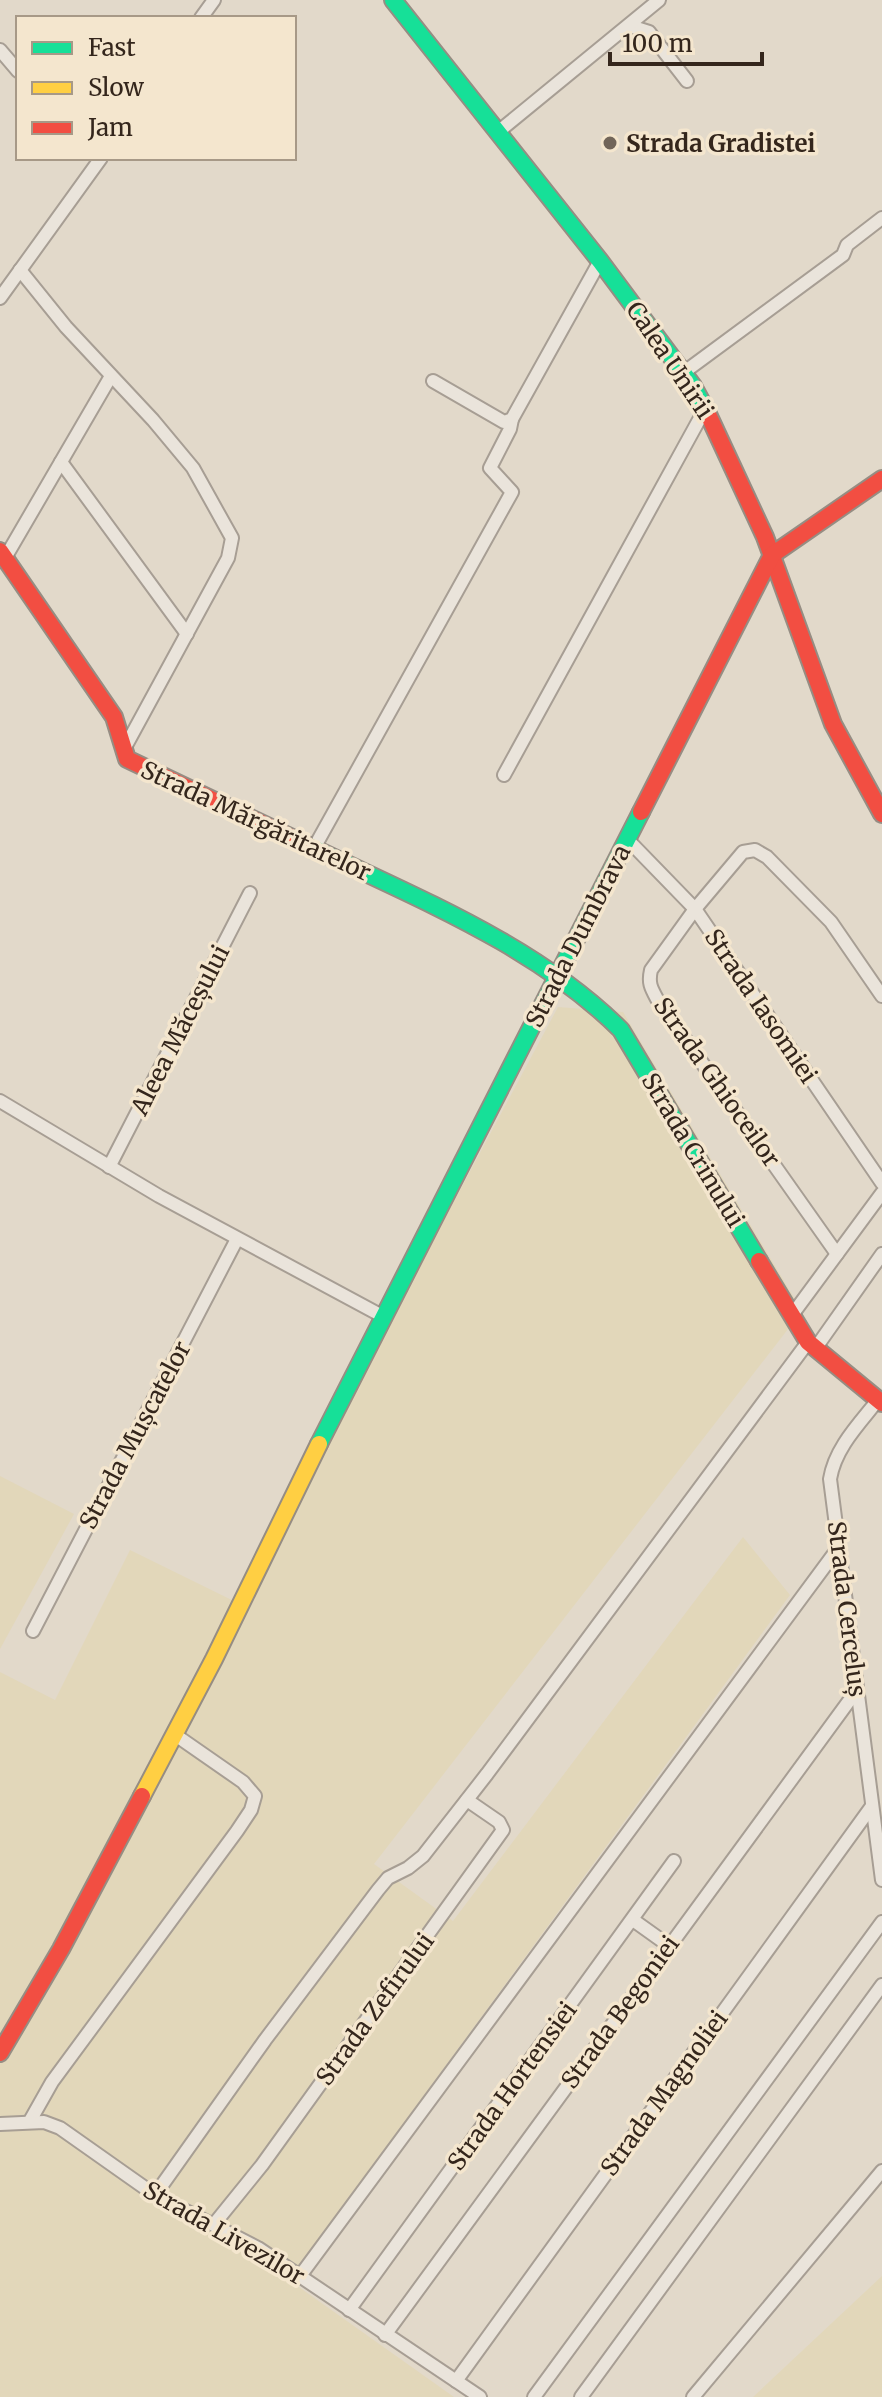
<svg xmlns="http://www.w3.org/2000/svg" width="882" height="2397" font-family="Merriweather,serif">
<rect width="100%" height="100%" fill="#e2d9ca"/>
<!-- farmland -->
<g fill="#e2d7ba">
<polygon points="558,1007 623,1012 802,1311 374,1864 453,1921 743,1537 790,1595 289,2280 454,2397 0,2397 0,1672 55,1700 130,1550 248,1608 356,1385"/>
<polygon points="0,1476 74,1514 0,1649"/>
<polygon points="882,2276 882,2397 753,2397"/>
</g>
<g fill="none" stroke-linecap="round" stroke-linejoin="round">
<!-- street casing -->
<g stroke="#a79e94" stroke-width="16">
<g id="street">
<polyline points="201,18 214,0"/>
<polyline points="630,26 649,32 687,81"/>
<polyline points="0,50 18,71"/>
<polyline points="498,132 659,0"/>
<polyline points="20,270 66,327 153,420 193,468 232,538 228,558 123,751"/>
<polyline points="0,298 101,158"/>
<polyline points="683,373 843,255 847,245 882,218"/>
<polyline points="433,381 504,422 512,419 600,261"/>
<polyline points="61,462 187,634"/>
<polyline points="5,558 111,376"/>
<polyline points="504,775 705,409"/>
<polyline points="628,840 695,909 882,1183"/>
<polyline points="314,848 512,492 490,468 510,429 512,419"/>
<polyline points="0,1101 159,1196 384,1317"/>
<polyline points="109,1167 250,893"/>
<path d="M837,1254l-180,-255c-6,-11 -9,-16 -6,-29l44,-61 48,-57 12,-2 12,7 64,65 51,74"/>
<polyline points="792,1315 882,1193"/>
<polyline points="815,1349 882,1254"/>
<path d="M878,1400c-19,24 -43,48 -48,79l52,401"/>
<polyline points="33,1631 237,1239"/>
<polyline points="633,1920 668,1945"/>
<polyline points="30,2121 52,2082 237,1831 251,1810 255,1796 243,1782 174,1734"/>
<polyline points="0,2124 44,2122 60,2128 155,2195 258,2248 480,2397"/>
<polyline points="155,2195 265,2040 378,1890 388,1878 408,1868 423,1856 487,1774 808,1342"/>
<polyline points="215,2223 262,2165 503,1830 499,1822 467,1800"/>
<polyline points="300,2276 839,1547"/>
<polyline points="349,2310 674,1861"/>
<polyline points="385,2335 857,1690"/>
<polyline points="456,2381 872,1806"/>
<polyline points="534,2397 882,1922"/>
<polyline points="581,2397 882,1985"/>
<polyline points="693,2397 882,2171"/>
</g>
</g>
<!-- fast casing -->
<g stroke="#968d83" stroke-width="20">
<g id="fast">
<polyline points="393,0 600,261 693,386 707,412"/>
<path d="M309,846c107,52 227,99 312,184l138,231"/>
<polyline points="319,1444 641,812"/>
</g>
</g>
<!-- slow casing -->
<g stroke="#968d83" stroke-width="20">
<polyline id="slow" points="142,1796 214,1659 319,1444"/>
</g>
<!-- jam casing -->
<g stroke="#968d83" stroke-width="20">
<g id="jam">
<polyline points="707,412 765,537 833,724 882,814"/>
<polyline points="0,551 114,717 127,759 309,846"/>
<polyline points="641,812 772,555 882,479"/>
<polyline points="759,1261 808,1342 882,1403"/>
<polyline points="0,2053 61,1949 142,1796"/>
</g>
</g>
<!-- street -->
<use href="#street" stroke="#eae4db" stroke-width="12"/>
<!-- fast -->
<use href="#fast" stroke="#16e098" stroke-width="16"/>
<!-- slow -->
<use href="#slow" stroke="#ffcf43" stroke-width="16"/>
<!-- jam -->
<use href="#jam" stroke="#f24e42" stroke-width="16"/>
</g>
<!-- markers -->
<circle fill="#716559" stroke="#f4e6ce" stroke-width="3" cx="610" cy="143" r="8"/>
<g text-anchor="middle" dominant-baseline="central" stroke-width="7" stroke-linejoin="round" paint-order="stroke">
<!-- poi labels -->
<g font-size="24" font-weight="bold" fill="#34261c" stroke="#f4e6ce" text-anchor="start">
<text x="626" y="143">Strada Gradistei</text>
</g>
<!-- street labels -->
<g font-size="24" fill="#34261c" stroke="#f4e6ce">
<text transform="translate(670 360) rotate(56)">Calea Unirii</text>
<text transform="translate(256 821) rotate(25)">Strada Mărgăritarelor</text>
<text transform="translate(578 936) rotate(-63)">Strada Dumbrava</text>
<text transform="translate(761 1006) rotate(56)">Strada Iasomiei</text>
<text transform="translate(180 1030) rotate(-63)">Aleea Măceșului</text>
<text transform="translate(717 1082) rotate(55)">Strada Ghioceilor</text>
<text transform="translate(693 1150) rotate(59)">Strada Crinului</text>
<text transform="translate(135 1435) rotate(-62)">Strada Mușcatelor</text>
<text transform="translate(847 1609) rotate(83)">Strada Cerceluș</text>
<text transform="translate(375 2009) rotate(-54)">Strada Zefirului</text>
<text transform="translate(620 2012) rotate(-54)">Strada Begoniei</text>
<text transform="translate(512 2086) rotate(-54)">Strada Hortensiei</text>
<text transform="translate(664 2093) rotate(-54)">Strada Magnoliei</text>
<text transform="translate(224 2233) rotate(30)">Strada Livezilor</text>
</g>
</g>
<!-- legend -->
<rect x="16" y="16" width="280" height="144" fill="#f4e6ce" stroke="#a79987" stroke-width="2"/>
<rect x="32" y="42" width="40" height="12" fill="#16e098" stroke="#a79987" stroke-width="2"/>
<text x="88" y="56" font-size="24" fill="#34261c">Fast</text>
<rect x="32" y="82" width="40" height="12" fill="#ffcf43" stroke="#a79987" stroke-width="2"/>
<text x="88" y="96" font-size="24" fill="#34261c">Slow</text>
<rect x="32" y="122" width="40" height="12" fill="#f24e42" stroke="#a79987" stroke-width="2"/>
<text x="88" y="136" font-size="24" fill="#34261c">Jam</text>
<!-- scale -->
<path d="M610 52v12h152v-12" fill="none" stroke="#34261c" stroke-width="4"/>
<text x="622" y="52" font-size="24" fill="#34261c" stroke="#f4e6ce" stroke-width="6" paint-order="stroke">100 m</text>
</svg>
